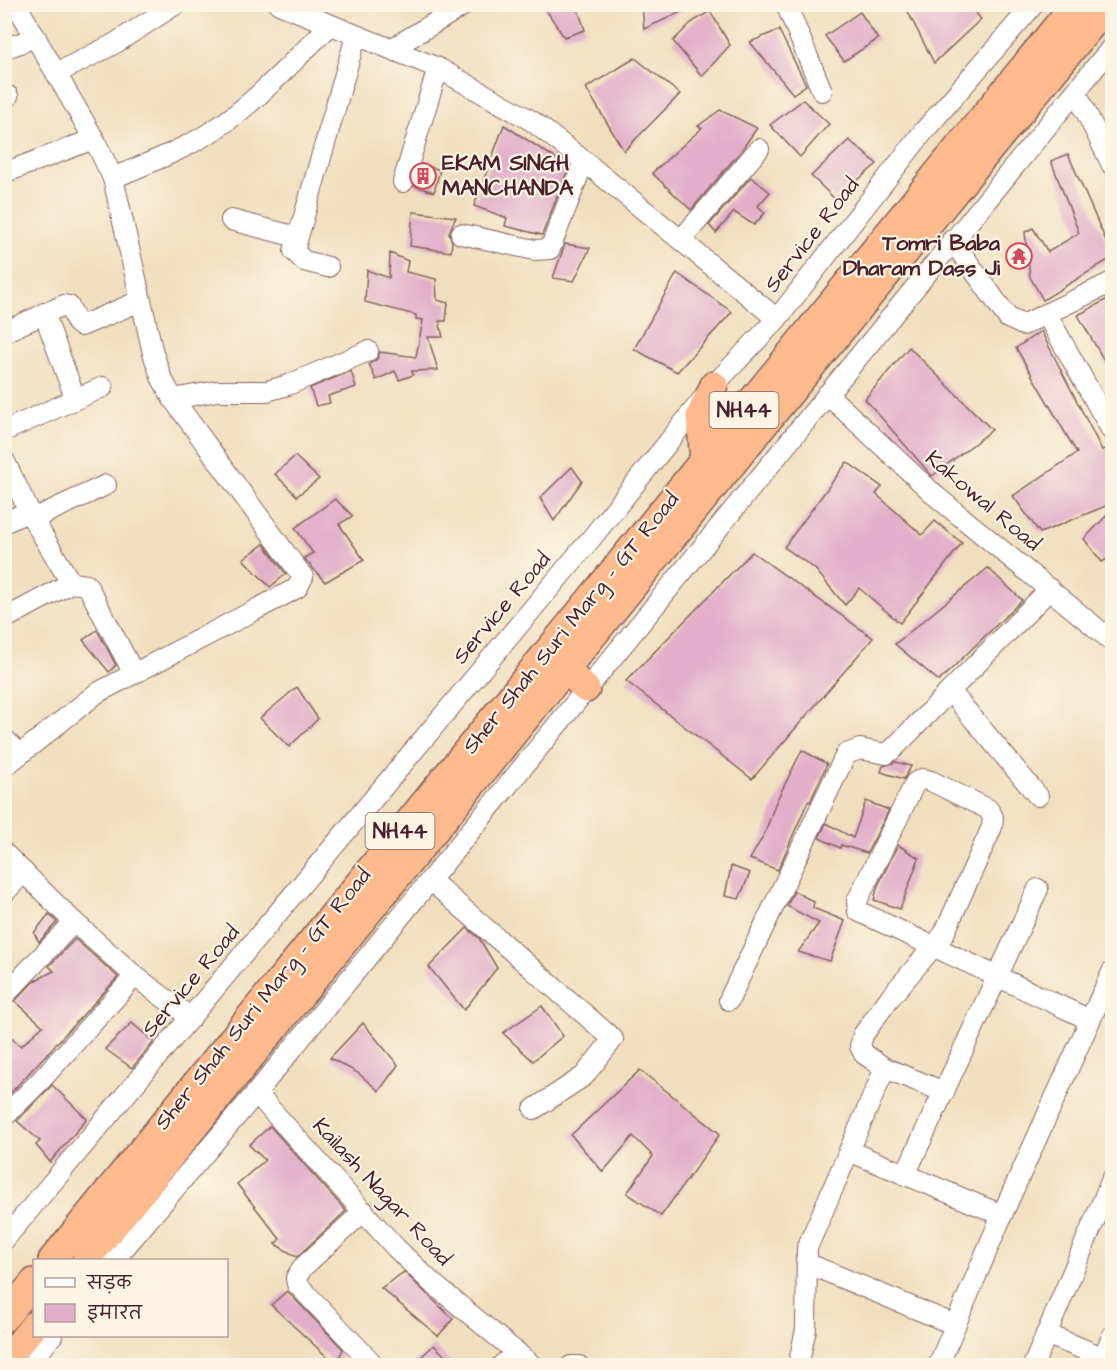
<svg xmlns="http://www.w3.org/2000/svg" width="1117" height="1370" font-family="'Architects Daughter','Playpen Sans Deva',sans-serif">
<rect width="100%" height="100%" fill="#fcf5e5"/>
<filter id="ink" filterUnits="userSpaceOnUse"><feTurbulence type="fractalNoise" baseFrequency=".0167" numOctaves="2"/><feDisplacementMap in="SourceGraphic" scale="12" xChannelSelector="R" yChannelSelector="G"/><feConvolveMatrix kernelMatrix="1 2 1 2 8 2 1 2 1" color-interpolation-filters="sRGB"/></filter>
<filter id="wash" filterUnits="userSpaceOnUse"><feTurbulence type="fractalNoise" baseFrequency=".008" numOctaves="4" result="noise"/><feDisplacementMap in="SourceGraphic" scale="24" xChannelSelector="R" yChannelSelector="G"/><feGaussianBlur stdDeviation="1.35" result="paint"/><feColorMatrix in="noise" values="0 0 0 0 0 0 0 0 0 0 0 0 0 0 0 0 0 1.4 0 .05"/><feComposite in="paint" operator="in"/></filter>
<g filter="url(#wash)">
<rect width="100%" height="100%" fill="#f0dfbe"/>
<g id="blocks">
<!-- building -->
<g fill="#e1afc9">
<polygon points="542,4 576,4 585,30 564,37"/>
<polygon points="642,4 698,4 644,29"/>
<polygon points="904,4 967,4 981,19 934,63"/>
<polygon points="710,11 730,45 702,76 673,41 691,23"/>
<polygon points="860,12 878,39 844,61 825,36"/>
<polygon points="779,30 806,85 793,94 750,42"/>
<polygon points="635,58 680,94 624,151 586,88"/>
<polygon points="803,100 829,124 800,157 770,125"/>
<polygon points="720,110 757,128 740,152 691,210 652,173 702,128 698,126"/>
<polygon points="504,125 569,167 542,235 505,226 507,218 474,206"/>
<polygon points="849,140 877,164 835,199 811,176"/>
<polygon points="1068,154 1113,257 1043,300 1030,277 1025,232 1033,228 1048,252 1079,233 1051,161"/>
<polygon points="421,164 440,170 434,192 414,186"/>
<polygon points="751,177 770,192 758,206 765,213 754,225 734,212 716,233 709,225"/>
<polygon points="413,212 456,217 449,232 452,242 451,252 410,246"/>
<polygon points="565,244 590,248 574,281 553,278"/>
<polygon points="390,253 408,261 406,272 436,279 437,300 448,303 446,321 439,321 443,337 428,337 438,370 412,371 413,375 399,380 395,371 376,380 369,364 377,359 380,352 416,357 423,320 416,319 416,315 365,302 367,270 389,278"/>
<polygon points="677,273 732,312 677,372 634,349"/>
<polygon points="1113,296 1113,376 1078,315"/>
<polygon points="1041,331 1102,450 1113,446 1113,503 1040,533 1013,496 1077,453 1016,348"/>
<polygon points="909,347 992,430 932,476 865,399"/>
<polygon points="351,371 356,387 328,396 330,403 316,406 310,388"/>
<polygon points="295,456 319,479 297,496 275,474"/>
<polygon points="847,462 882,487 876,494 922,535 935,521 962,543 900,623 859,588 845,605 815,569 784,547"/>
<polygon points="572,467 582,481 554,521 540,498"/>
<polygon points="335,499 353,516 339,524 364,560 325,582 304,558 313,553 295,528"/>
<polygon points="1113,509 1113,556 1102,562 1084,539"/>
<polygon points="264,544 286,574 270,587 243,559"/>
<polygon points="752,552 873,638 752,779 626,681"/>
<polygon points="988,568 1022,600 939,681 895,644"/>
<polygon points="97,630 116,665 109,672 83,640"/>
<polygon points="297,687 318,719 289,747 260,718"/>
<polygon points="802,750 827,764 810,802 808,801 778,870 750,859 765,833 775,804"/>
<polygon points="896,762 911,766 904,779 881,772 883,766"/>
<polygon points="866,801 889,810 867,853 841,845 840,848 819,838 826,823 853,838"/>
<polygon points="898,845 919,858 900,909 874,900 878,885"/>
<polygon points="731,866 750,873 739,899 725,896"/>
<polygon points="794,891 814,902 813,908 845,921 830,961 798,952 819,923 787,906"/>
<polygon points="49,914 57,922 39,942 34,933"/>
<polygon points="467,928 479,938 497,968 464,1010 429,967"/>
<polygon points="75,939 118,977 4,1100 4,1032 21,1046 43,1026 15,1001 34,981 54,971 49,966"/>
<polygon points="542,1006 563,1036 533,1061 503,1033"/>
<polygon points="132,1023 154,1042 132,1068 105,1049"/>
<polygon points="363,1023 398,1065 379,1091 358,1073 330,1058"/>
<polygon points="640,1070 720,1134 661,1216 627,1193 653,1156 633,1136 603,1172 571,1135"/>
<polygon points="52,1085 87,1119 50,1162 36,1145 40,1141 17,1121"/>
<polygon points="270,1126 346,1211 297,1257 275,1244 280,1239 237,1184 265,1160 249,1145"/>
<polygon points="404,1272 453,1319 438,1336 381,1288"/>
<polygon points="287,1291 343,1349 336,1365 271,1305"/>
<polygon points="434,1345 454,1365 412,1365"/>
</g>
</g>
</g>
<g filter="url(#ink)">
<use href="#blocks" fill-opacity="0" stroke="#84625e" stroke-width="1.5"/>
<g fill="none" stroke-linecap="round" stroke-linejoin="round">
<!-- minor casing -->
<g stroke="#84625e" stroke-width="22">
<g id="minor">
<polyline points="279,4 438,68 532,121 584,161 777,319"/>
<polyline points="786,4 822,91"/>
<polyline points="4,49 36,37"/>
<polyline points="391,49 466,4"/>
<polyline points="57,73 114,44 176,4"/>
<polyline points="1076,92 1112,165"/>
<polyline points="4,97 8,96"/>
<polyline points="4,173 94,139"/>
<path d="M113,178c35,-15 73,-29 104,-50 42,-28 77,-69 114,-103"/>
<polyline points="403,182 438,68"/>
<polyline points="231,220 297,237"/>
<polyline points="461,234 535,250 550,249 584,161"/>
<polyline points="681,240 759,149"/>
<polyline points="952,240 1008,318 1023,325 1112,282"/>
<polyline points="328,267 304,261 294,251 356,36"/>
<polyline points="44,313 75,398"/>
<polyline points="1047,315 1112,431"/>
<polyline points="4,332 64,305 69,306 77,323 81,326 140,301"/>
<polyline points="827,394 937,497 1112,641"/>
<polyline points="173,399 217,391 267,391 288,385 368,351"/>
<polyline points="4,431 103,387"/>
<polyline points="4,460 33,519 71,583"/>
<polyline points="33,519 106,485"/>
<polyline points="4,523 29,511"/>
<polyline points="4,619 71,583 87,585 133,672"/>
<polyline points="950,691 1038,796"/>
<polyline points="4,738 19,755"/>
<polyline points="4,767 97,693 297,588 303,577 173,399 161,377 153,353 113,178 94,139 16,4"/>
<polyline points="4,853 74,922 135,976 191,1018"/>
<polyline points="430,880 613,1039 584,1076 534,1109"/>
<polyline points="4,893 24,872"/>
<polyline points="4,996 74,922"/>
<polyline points="729,1000 846,754 860,749 886,754 893,749 1050,589"/>
<polyline points="944,1092 885,1068 864,1054 860,1046 863,1035 888,1000 944,934 992,827 993,817 988,809 931,781 922,779 915,783 857,901 858,911 1090,1020"/>
<polyline points="256,1093 396,1248 431,1282 533,1366"/>
<polyline points="4,1117 41,1080 135,976"/>
<polyline points="849,1151 1002,1215"/>
<polyline points="905,1175 1038,889"/>
<polyline points="364,1211 302,1268 296,1278 297,1284 375,1366"/>
<polyline points="4,1240 590,540 714,385 777,319 924,131 1034,4"/>
<polyline points="806,1259 811,1265 955,1325"/>
<polyline points="114,1260 256,1093 1112,47"/>
<polyline points="1046,1334 1112,1361"/>
<polyline points="28,1366 52,1336"/>
<polyline points="501,1366 517,1352"/>
<polyline points="571,1366 579,1366"/>
<polyline points="798,1366 806,1329 807,1248 885,1068"/>
<polyline points="938,1366 1002,1215 1112,972"/>
<polyline points="1033,1366 1112,1179"/>
<polyline points="1100,1366 1112,1336"/>
</g>
</g>
<!-- highway casing -->
<g stroke="#84625e" stroke-width="30">
<g id="highway">
<polyline points="704,460 700,416 714,385"/>
<polyline points="565,669 586,689"/>
<polyline points="52,1260 1075,4"/>
<polyline points="86,1260 802,378 1109,4"/>
<polyline points="4,1318 34,1282"/>
<polyline points="4,1363 34,1325"/>
</g>
</g>
<!-- minor -->
<use href="#minor" stroke="#fff" stroke-width="20"/>
<!-- highway -->
<use href="#highway" stroke="#fcba8d" stroke-width="27"/>
</g>
</g>
<!-- icons -->
<defs>
<g id="building-ring" transform="scale(1.35)"><circle r="9.5" fill="#fcf5e5" stroke="#d1495b" stroke-width="1.5"/><path d="M-4-6H4V6H1V3H-1V6H-4ZM-2.5-4.3h1.7v1.8h-1.7ZM.8-4.3h1.7v1.8H.8ZM-2.5-1h1.7V.8h-1.7ZM.8-1h1.7V.8H.8Z" fill="#d1495b"/></g>
<g id="temple-ring" transform="scale(1.35)"><circle r="9.5" fill="#fcf5e5" stroke="#d1495b" stroke-width="1.5"/><path d="M0-6L5-2H3V0L6.5 2.5H4V6H1.5V3h-3V6H-4V2.5H-6.5L-3 0V-2H-5Z" fill="#d1495b"/></g>
</defs>
<g fill-rule="evenodd">
<use href="#building-ring" x="423" y="176"/>
<use href="#temple-ring" x="1019" y="256"/>
</g>
<g text-anchor="middle" dominant-baseline="central" stroke-width="4.5" stroke-linejoin="round" paint-order="stroke">
<!-- shield labels -->
<g fill="#fcf5e5" stroke="#7f5f63" stroke-width="1.5">
<rect x="709.5" y="392" width="69" height="36" rx="4.5"/>
<rect x="365.5" y="813" width="69" height="36" rx="4.5"/>
</g>
<g font-size="21" font-weight="bold" fill="#4a1f2b">
<text x="744" y="410">NH44</text>
<text x="400" y="831">NH44</text>
</g>
<!-- poi labels -->
<g font-size="22" font-weight="bold" fill="#4a1f2b" stroke="#fcf5e5" text-anchor="start">
<text x="442" y="163">EKAM SINGH<tspan x="442" dy="25">MANCHANDA</tspan></text>
<text x="1000" y="243" text-anchor="end">Tomri Baba<tspan x="1000" dy="25">Dharam Dass Ji</tspan></text>
</g>
<!-- street labels -->
<g font-size="22" fill="#4a1f2b" stroke="#fcf5e5">
<text transform="translate(812 235) rotate(-52)">Service Road</text>
<text transform="translate(983 501) rotate(40)">Kakowal Road</text>
<text transform="translate(502 608) rotate(-50)">Service Road</text>
<text transform="translate(571 623) rotate(-51)">Sher Shah Suri Marg - GT Road</text>
<text transform="translate(191 981) rotate(-50)">Service Road</text>
<text transform="translate(263 999) rotate(-51)">Sher Shah Suri Marg - GT Road</text>
<text transform="translate(382 1192) rotate(47)">Kailash Nagar Road</text>
</g>
</g>
<!-- margin -->
<rect width="1117" height="1370" fill="none" stroke="#fcf5e5" stroke-width="24"/>
<!-- legend -->
<rect x="33" y="1259" width="195" height="78" fill="#fcf5e5" stroke="#b59f9b" stroke-width="1.5"/>
<rect x="45" y="1278" width="30" height="9" fill="#ffffff" stroke="#b59f9b" stroke-width="1.5"/>
<text x="87" y="1289" font-size="18" fill="#4a1f2b">सड़क</text>
<rect x="45" y="1304" width="30" height="18" fill="#e1afc9" stroke="#b59f9b" stroke-width="1.5"/>
<text x="87" y="1319" font-size="18" fill="#4a1f2b">इमारत</text>
</svg>
